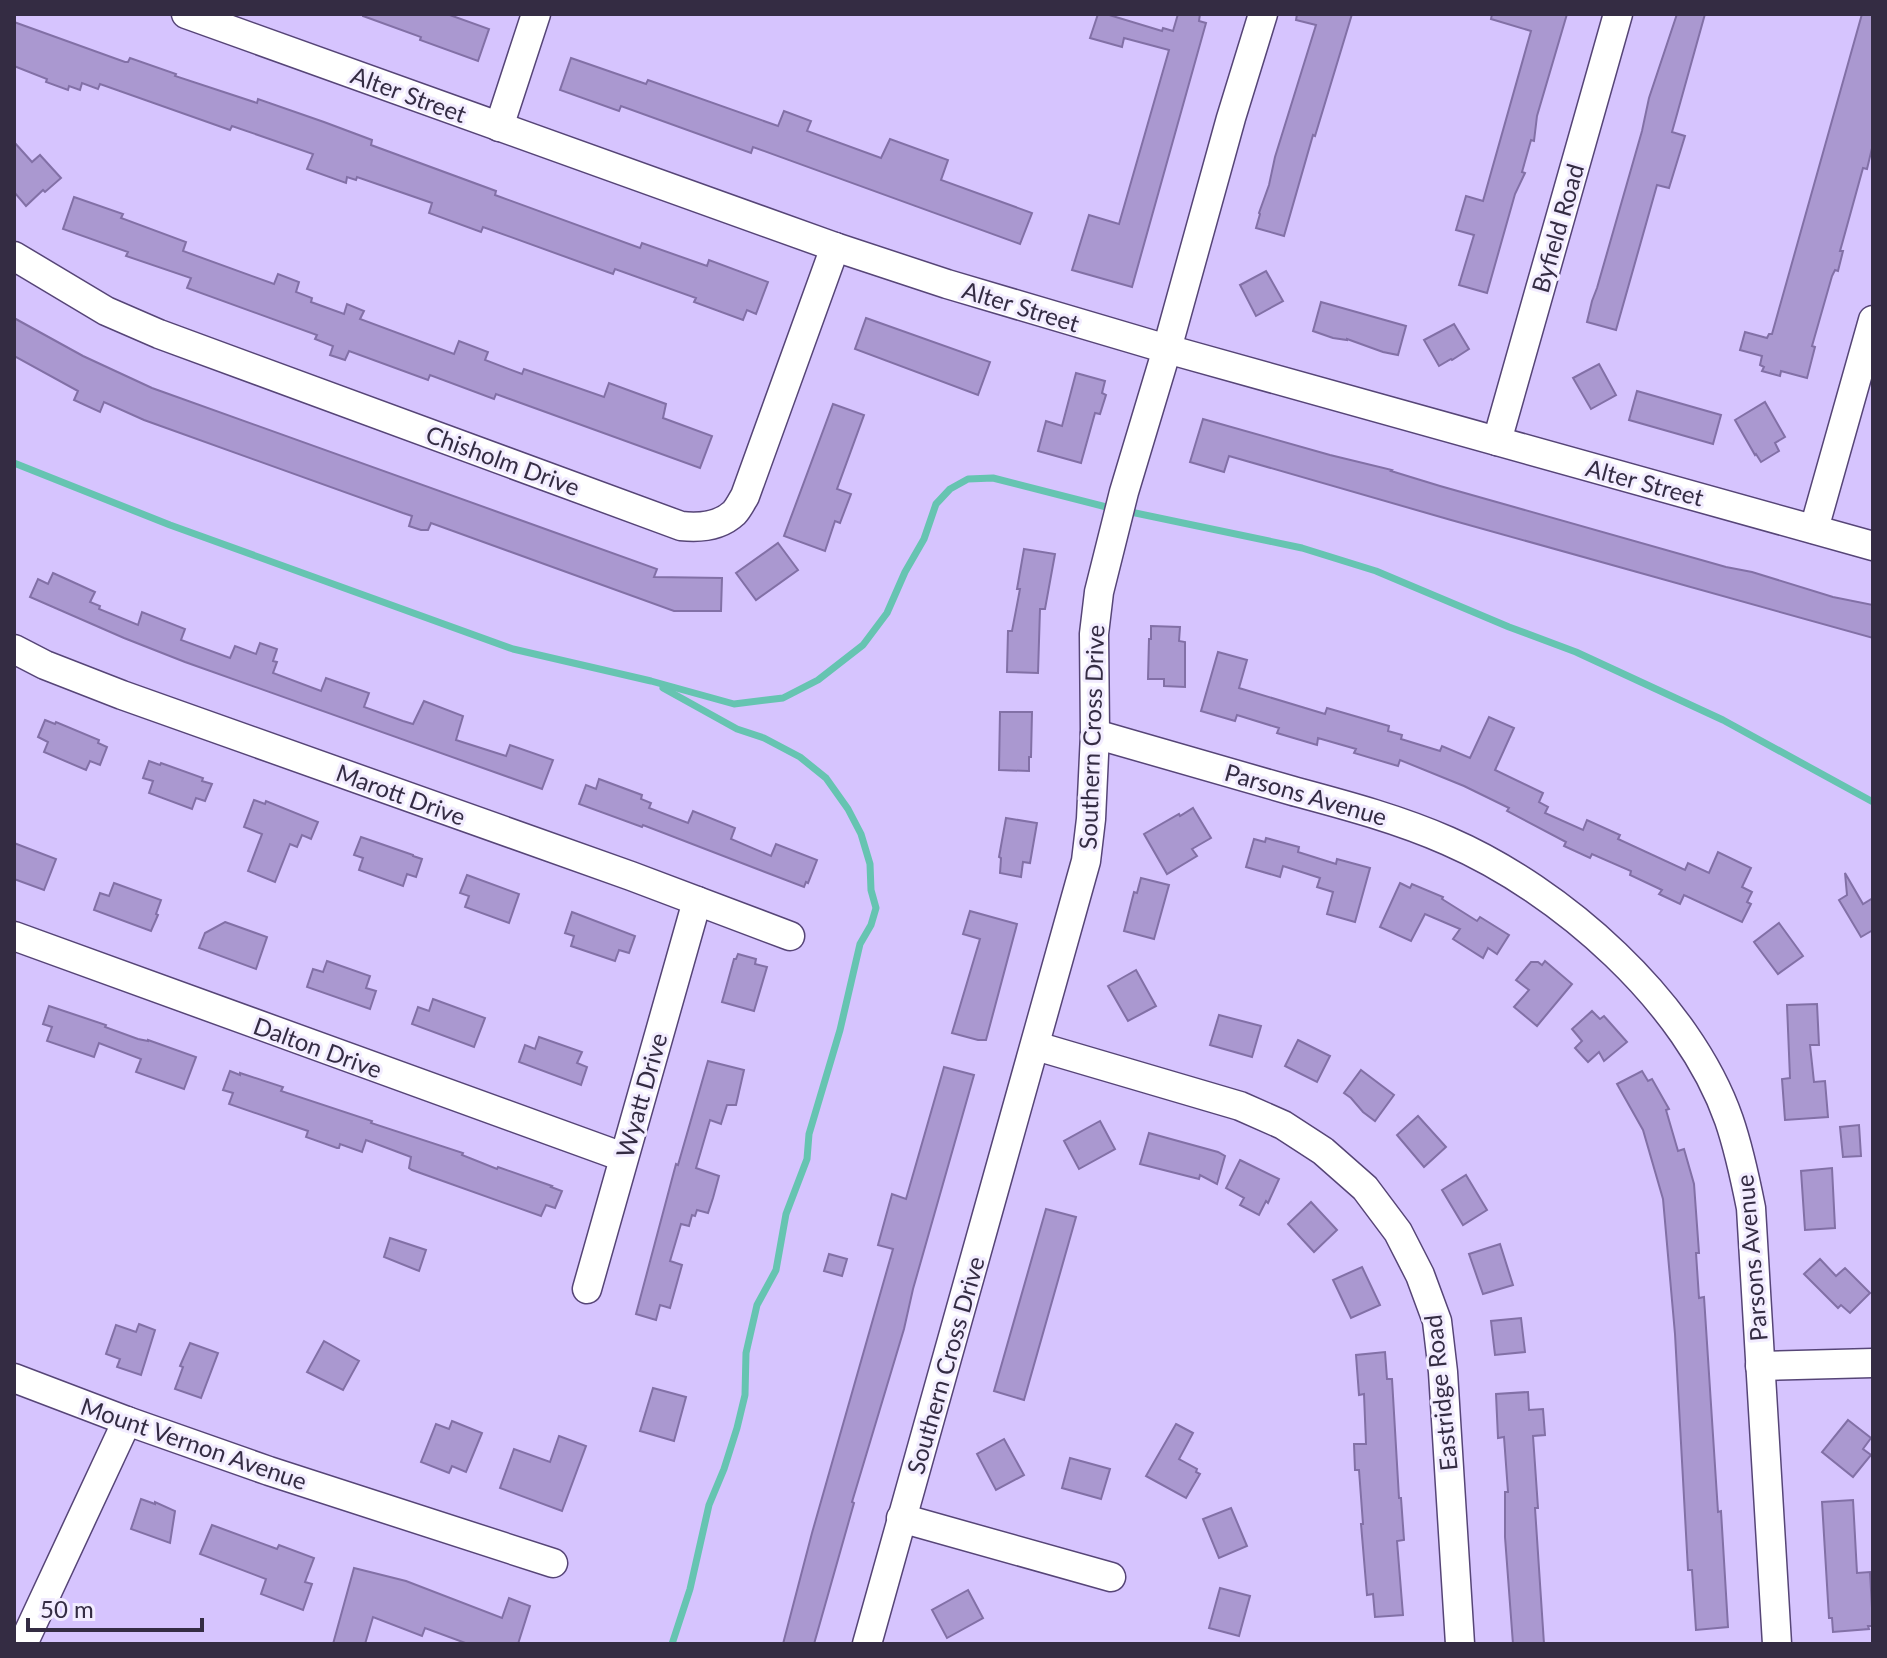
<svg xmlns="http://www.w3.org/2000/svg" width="1887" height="1658" font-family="Lato,sans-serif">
<rect width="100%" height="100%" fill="#d6c4fe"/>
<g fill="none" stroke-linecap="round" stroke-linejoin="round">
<!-- stream -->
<g stroke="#66c4b1" stroke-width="7">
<polyline points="14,463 170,525 513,649 651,681 734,704 783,698 818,680 863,645 887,613 905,572 924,539 936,504 950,489 968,479 993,478 1114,509"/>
<polyline points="1126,511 1302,548 1376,571 1509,627 1576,652 1723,720 1873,802"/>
<polyline points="663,688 737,729 764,738 800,757 826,778 848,809 861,834 870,864 871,890 876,908 871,925 860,944 840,1030 809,1134 807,1159 786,1214 776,1270 757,1305 746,1353 745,1395 737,1428 724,1469 709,1505 690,1589 672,1644"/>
</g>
</g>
<!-- building -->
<g fill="#aa98d0" stroke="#8270a6" stroke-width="2">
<polygon points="363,14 447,14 489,29 478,61 420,40 421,37 363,16"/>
<polygon points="1098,14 1106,14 1162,31 1163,28 1173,31 1178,14 1200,14 1199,21 1206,23 1132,287 1072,270 1089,215 1119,224 1169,50 1124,38 1122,47 1090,38"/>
<polygon points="1297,14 1352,14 1315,136 1313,135 1284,236 1256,228 1260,214 1259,213 1269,185 1275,157 1316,25 1296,20"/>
<polygon points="1492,14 1567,14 1537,116 1534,141 1531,140 1522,172 1525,173 1515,194 1487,293 1459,285 1474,235 1456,230 1466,196 1483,201 1531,31 1491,19"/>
<polygon points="1677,14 1705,14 1672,132 1685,136 1669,188 1657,185 1616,330 1587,322 1592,301 1597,288 1642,131 1649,98"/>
<polygon points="1862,14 1873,14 1873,144 1867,169 1863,168 1842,244 1840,251 1843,251 1838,271 1835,270 1832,276 1812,346 1815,347 1807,378 1781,371 1780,376 1762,371 1764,367 1760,365 1762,356 1740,350 1745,332 1767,338 1769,334 1772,334"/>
<polygon points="14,22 125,62 128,62 130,58 176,74 175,76 257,103 258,99 324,122 372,140 371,145 496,191 495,195 640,248 642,243 707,266 709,260 768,282 756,314 747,310 743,320 694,302 696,298 615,269 613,274 483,227 481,232 429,213 432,203 357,177 356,180 347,177 346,183 307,169 313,154 232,126 230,130 100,84 98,89 82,83 80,90 69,86 68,90 46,82 47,79 14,66"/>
<polygon points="571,58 646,84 648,80 778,126 784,111 811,121 807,131 881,158 890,139 948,160 941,180 1032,213 1020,244 753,147 751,153 621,106 619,111 560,90"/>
<polygon points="14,142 32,162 40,155 61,178 45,192 43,190 26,206 14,192"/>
<polygon points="74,197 123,214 121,218 186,242 183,251 274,284 278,274 299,282 296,292 312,298 311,302 344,314 347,304 364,311 360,319 454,354 459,341 488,352 485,360 522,374 524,369 604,397 609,383 666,404 663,418 712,436 700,468 496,394 494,399 430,375 428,380 349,351 345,360 330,355 333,346 315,339 317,335 187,288 191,278 126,256 128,252 63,229"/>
<polygon points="1266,271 1283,301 1256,316 1240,285"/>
<polygon points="1321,302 1406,326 1398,355 1383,352 1347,339 1347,340 1333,338 1313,331"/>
<polygon points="14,318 83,356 152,388 657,569 654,577 722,578 721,611 674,611 431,523 428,530 421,530 409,526 412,516 403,513 144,420 104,402 100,412 74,400 78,391 14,356"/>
<polygon points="866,318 990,362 978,395 855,349"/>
<polygon points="1454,324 1469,349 1452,360 1451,359 1439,366 1424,340"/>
<polygon points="1599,364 1616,395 1591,409 1573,378"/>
<polygon points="1076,373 1105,381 1102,393 1106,395 1100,414 1095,413 1081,463 1038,451 1046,421 1062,426"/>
<polygon points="1637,391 1721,415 1713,444 1629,420"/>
<polygon points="1765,402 1785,437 1775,443 1779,451 1761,462 1756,454 1755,455 1735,420"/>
<polygon points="833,404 864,415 837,489 851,494 840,523 835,521 825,551 784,536"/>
<polygon points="1203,419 1330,455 1392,470 1391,471 1440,486 1726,567 1752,572 1833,597 1873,605 1873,638 1451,520 1229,456 1224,472 1190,462"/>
<polygon points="778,543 798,570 756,600 736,573"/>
<polygon points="1024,549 1055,554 1045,609 1040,609 1038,673 1007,672 1008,631 1012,631 1020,589 1017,589"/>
<polygon points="53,573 95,592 90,602 100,606 99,609 138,625 142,612 185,629 181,640 230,658 235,646 256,654 260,643 277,649 273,661 277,662 273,673 321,691 326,678 369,693 364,707 403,721 413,724 424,701 463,716 456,740 506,756 510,745 553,760 542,789 185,662 124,638 30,597 38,579 48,584"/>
<polygon points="1151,626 1180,627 1179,641 1185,642 1185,687 1164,686 1164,679 1148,679 1149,639 1151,639"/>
<polygon points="1218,652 1247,660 1239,688 1325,714 1327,708 1389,726 1388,731 1402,735 1401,739 1440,751 1442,746 1470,758 1489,717 1514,728 1495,770 1543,793 1539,802 1548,807 1545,813 1583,830 1587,820 1620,835 1618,839 1685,870 1688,863 1709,873 1718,852 1751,868 1742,887 1752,892 1747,902 1751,904 1742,922 1684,895 1680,904 1659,894 1662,890 1630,875 1631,871 1592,854 1590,858 1564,846 1566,842 1507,811 1509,808 1464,786 1400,760 1398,766 1354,753 1356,749 1318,738 1317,745 1277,733 1279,728 1237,715 1235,721 1201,711"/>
<polygon points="1000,712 1032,712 1031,757 1029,757 1029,771 999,770"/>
<polygon points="45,720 55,724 56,722 99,740 98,743 107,747 100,765 90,761 86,770 44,752 48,742 38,737"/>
<polygon points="149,761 160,765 161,763 203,778 202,781 212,784 205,801 196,798 192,809 149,793 153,781 143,778"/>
<polygon points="599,779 642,795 641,799 651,803 649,808 688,823 693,811 735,828 731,839 771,856 776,844 817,860 808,883 806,882 804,887 643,825 642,827 579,804 586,785 596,789"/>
<polygon points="254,800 265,804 266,801 318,822 311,839 302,835 297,847 290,844 275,882 248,871 262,834 244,827"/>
<polygon points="1193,808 1211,838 1192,849 1197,856 1167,874 1144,834 1179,814 1180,816"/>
<polygon points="1006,818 1037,823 1030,863 1023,862 1021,877 1000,873 1001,858 999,857"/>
<polygon points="361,837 413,855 413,856 422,859 416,877 407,874 403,886 359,870 363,858 354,855"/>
<polygon points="1266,838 1299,847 1298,852 1336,864 1337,859 1370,868 1355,922 1327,914 1333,892 1317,887 1320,878 1283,866 1280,877 1246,867 1254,839 1265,842"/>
<polygon points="14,843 56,859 44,890 14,879"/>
<polygon points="1845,873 1863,904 1873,898 1873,930 1861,937 1839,900 1847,895"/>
<polygon points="467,875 519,894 509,923 465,907 469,896 460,893"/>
<polygon points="1141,878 1169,885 1154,939 1124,931 1134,892 1137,893"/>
<polygon points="114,883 161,900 156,914 158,915 151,931 94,910 100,893 109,896"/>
<polygon points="1400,883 1410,888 1412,884 1443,897 1442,899 1477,921 1480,917 1509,935 1497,954 1488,948 1483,958 1453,939 1460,929 1425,914 1411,941 1380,927"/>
<polygon points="970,911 1017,924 986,1040 978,1040 952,1033 980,939 963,934"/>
<polygon points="572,912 635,936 629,953 619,950 615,961 571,946 574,936 565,933"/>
<polygon points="225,922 267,937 256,969 199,948 205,933"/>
<polygon points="1779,923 1803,956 1778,974 1754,942"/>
<polygon points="738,954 756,959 755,964 767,967 754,1011 722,1002 734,959 736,959"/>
<polygon points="327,961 370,976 366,988 376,991 370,1009 307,987 313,969 323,972"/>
<polygon points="1545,961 1572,984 1537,1026 1514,1007 1529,990 1516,980 1531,962 1538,962 1542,965"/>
<polygon points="1136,970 1156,1006 1128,1021 1108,986"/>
<polygon points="433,999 485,1018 474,1047 412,1024 418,1007 429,1011"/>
<polygon points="1817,1004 1819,1045 1810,1045 1814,1082 1825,1081 1828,1117 1785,1120 1782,1079 1790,1078 1787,1005"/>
<polygon points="49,1006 106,1025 105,1027 138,1039 148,1041 148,1040 196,1057 184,1089 136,1072 141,1059 99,1043 94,1057 47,1041 52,1027 43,1024"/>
<polygon points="1592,1011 1600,1019 1604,1016 1627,1042 1604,1061 1599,1052 1588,1062 1575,1048 1582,1041 1572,1029"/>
<polygon points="1219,1015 1261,1026 1252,1057 1210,1045"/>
<polygon points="539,1037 582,1052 577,1063 587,1067 581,1085 519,1062 525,1045 535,1049"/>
<polygon points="1298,1040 1330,1056 1317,1082 1285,1066"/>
<polygon points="708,1061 744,1070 736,1105 727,1105 721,1124 710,1120 696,1168 719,1176 713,1198 708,1213 697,1210 695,1216 692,1215 689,1226 681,1224 670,1261 682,1265 670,1308 660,1305 656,1320 636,1314 676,1164 678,1165"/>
<polygon points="944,1067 974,1075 913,1289 904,1329 852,1502 854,1503 814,1644 783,1644 812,1533 893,1249 878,1245 892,1194 906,1199"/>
<polygon points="1361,1070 1394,1095 1375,1121 1363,1112 1351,1098 1344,1093"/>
<polygon points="230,1071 240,1075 240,1073 283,1087 281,1091 372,1121 371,1123 463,1153 462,1155 497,1169 498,1167 552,1186 551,1187 562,1191 555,1208 546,1205 541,1216 412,1170 409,1168 411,1157 366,1140 362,1152 340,1144 339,1148 337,1148 306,1137 308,1131 229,1104 233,1093 223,1090"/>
<polygon points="1642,1071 1648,1081 1652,1079 1669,1109 1666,1110 1678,1151 1684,1149 1694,1184 1699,1253 1696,1253 1699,1298 1704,1297 1718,1512 1721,1511 1728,1627 1696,1630 1692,1570 1688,1570 1675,1334 1663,1199 1643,1130 1617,1084"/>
<polygon points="1418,1116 1446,1147 1424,1167 1397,1135"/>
<polygon points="1100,1121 1115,1149 1079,1169 1064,1141"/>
<polygon points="1859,1125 1861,1156 1843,1157 1840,1127"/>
<polygon points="1149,1133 1218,1152 1225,1156 1217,1184 1200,1175 1199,1179 1140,1164"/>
<polygon points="1240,1160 1279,1179 1268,1203 1266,1201 1259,1215 1240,1205 1244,1198 1226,1188"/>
<polygon points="1832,1168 1835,1228 1805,1230 1801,1171"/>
<polygon points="1466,1175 1487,1210 1463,1225 1442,1190"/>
<polygon points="1311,1202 1337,1230 1314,1252 1288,1224"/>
<polygon points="1046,1209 1076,1217 1024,1400 994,1391"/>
<polygon points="390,1238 426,1250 419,1271 384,1257"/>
<polygon points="1500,1244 1513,1285 1483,1294 1469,1254"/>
<polygon points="829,1254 847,1259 842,1276 824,1271"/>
<polygon points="1820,1259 1836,1276 1845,1268 1870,1293 1850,1313 1841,1305 1838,1308 1804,1274"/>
<polygon points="1362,1267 1380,1305 1351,1318 1333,1280"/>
<polygon points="1521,1318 1525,1352 1495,1355 1491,1321"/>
<polygon points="139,1324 155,1330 141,1375 117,1367 120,1359 106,1354 116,1325 136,1332"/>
<polygon points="324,1341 359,1361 343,1390 307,1372"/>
<polygon points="190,1343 218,1353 201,1398 175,1389 183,1367 180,1366"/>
<polygon points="1385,1352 1387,1379 1392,1379 1399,1498 1401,1498 1404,1540 1397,1541 1403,1615 1375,1617 1373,1594 1367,1595 1361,1524 1363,1524 1359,1470 1355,1470 1354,1444 1366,1444 1364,1394 1359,1395 1356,1355"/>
<polygon points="653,1388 686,1397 674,1441 640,1431"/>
<polygon points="1528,1392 1529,1410 1543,1409 1545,1435 1533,1436 1538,1508 1535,1508 1544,1644 1513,1644 1505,1537 1505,1492 1508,1492 1504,1437 1498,1438 1496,1394"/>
<polygon points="1848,1420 1871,1438 1863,1449 1871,1455 1853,1477 1822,1452"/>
<polygon points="452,1421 482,1433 466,1472 452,1466 449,1473 421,1462 436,1424 449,1429"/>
<polygon points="1176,1424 1193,1433 1179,1459 1197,1469 1196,1472 1200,1474 1186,1498 1146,1476"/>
<polygon points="559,1436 586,1446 562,1511 500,1488 514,1449 550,1462"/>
<polygon points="1004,1439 1024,1475 996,1490 977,1454"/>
<polygon points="1070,1458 1110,1469 1101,1499 1062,1488"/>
<polygon points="141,1499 155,1504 155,1502 175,1511 170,1543 131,1529"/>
<polygon points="1853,1500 1857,1573 1870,1572 1873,1626 1868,1626 1869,1629 1833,1632 1832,1618 1829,1618 1822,1502"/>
<polygon points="1231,1508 1247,1546 1219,1558 1203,1519"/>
<polygon points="212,1525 277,1549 279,1545 314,1558 305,1582 312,1584 303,1610 261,1594 266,1579 200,1554"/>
<polygon points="354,1568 406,1581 502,1618 509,1598 530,1606 518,1644 468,1644 425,1628 422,1636 373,1617 365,1644 333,1644"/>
<polygon points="1220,1588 1250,1596 1239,1636 1209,1628"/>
<polygon points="968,1590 983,1618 947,1638 932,1610"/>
</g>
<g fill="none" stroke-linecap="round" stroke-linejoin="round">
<!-- minor casing -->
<g stroke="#564577" stroke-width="31">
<g id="minor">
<polyline points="186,14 835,247 947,284 1167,349 1873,546"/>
<polyline points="499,127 536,14"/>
<path d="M14,256l92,55 53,23 522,192c18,2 38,1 53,-13 4,-4 8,-12 11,-17l90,-249"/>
<polyline points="1497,441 1618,14"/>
<polyline points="1814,529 1873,320"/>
<polyline points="14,649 45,665 122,695 631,876 790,936"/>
<path d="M1095,734c66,19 132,38 198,57 52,14 105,28 155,50 113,49 240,161 281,279 10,29 16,58 22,88l26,436"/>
<polyline points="14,936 623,1157"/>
<polyline points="1036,1046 1240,1106 1283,1125 1323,1151 1365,1188 1398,1232 1420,1275 1437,1321 1443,1372 1460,1644"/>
<polyline points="587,1289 697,901"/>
<polyline points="1760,1366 1873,1363"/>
<polyline points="14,1378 127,1421 269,1471 553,1563"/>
<polyline points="901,1518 1111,1577"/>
<polyline points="23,1644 127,1421"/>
<polyline points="867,1644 1086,861 1091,819 1095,734 1094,634 1099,592 1124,492 1167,349 1231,118 1263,14"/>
</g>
</g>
<!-- minor -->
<use href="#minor" stroke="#fff" stroke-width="28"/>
</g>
<g text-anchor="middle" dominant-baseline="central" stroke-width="6" stroke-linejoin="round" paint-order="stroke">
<!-- street labels -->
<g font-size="24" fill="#342c43" stroke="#f2ecff">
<text transform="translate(409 94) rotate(20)">Alter Street</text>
<text transform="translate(1557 228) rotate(-74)">Byfield Road</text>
<text transform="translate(1021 306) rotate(17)">Alter Street</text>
<text transform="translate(503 460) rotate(20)">Chisholm Drive</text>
<text transform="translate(1645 482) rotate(15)">Alter Street</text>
<text transform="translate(1091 737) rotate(-88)">Southern Cross Drive</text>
<text transform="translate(401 794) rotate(20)">Marott Drive</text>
<text transform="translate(1306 794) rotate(16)">Parsons Avenue</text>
<text transform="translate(318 1047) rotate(20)">Dalton Drive</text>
<text transform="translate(641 1095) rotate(-74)">Wyatt Drive</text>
<text transform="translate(1751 1258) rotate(-95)">Parsons Avenue</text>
<text transform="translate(945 1365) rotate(-74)">Southern Cross Drive</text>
<text transform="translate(1440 1393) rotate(-96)">Eastridge Road</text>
<text transform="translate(194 1443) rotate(19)">Mount Vernon Avenue</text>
</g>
</g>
<!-- border -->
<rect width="1887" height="1658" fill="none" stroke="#342c43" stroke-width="32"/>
<!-- scale -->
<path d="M28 1618v12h174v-12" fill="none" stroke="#342c43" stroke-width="4"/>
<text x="40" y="1618" font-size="24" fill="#342c43" stroke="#f2ecff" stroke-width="6" paint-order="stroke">50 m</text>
</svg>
